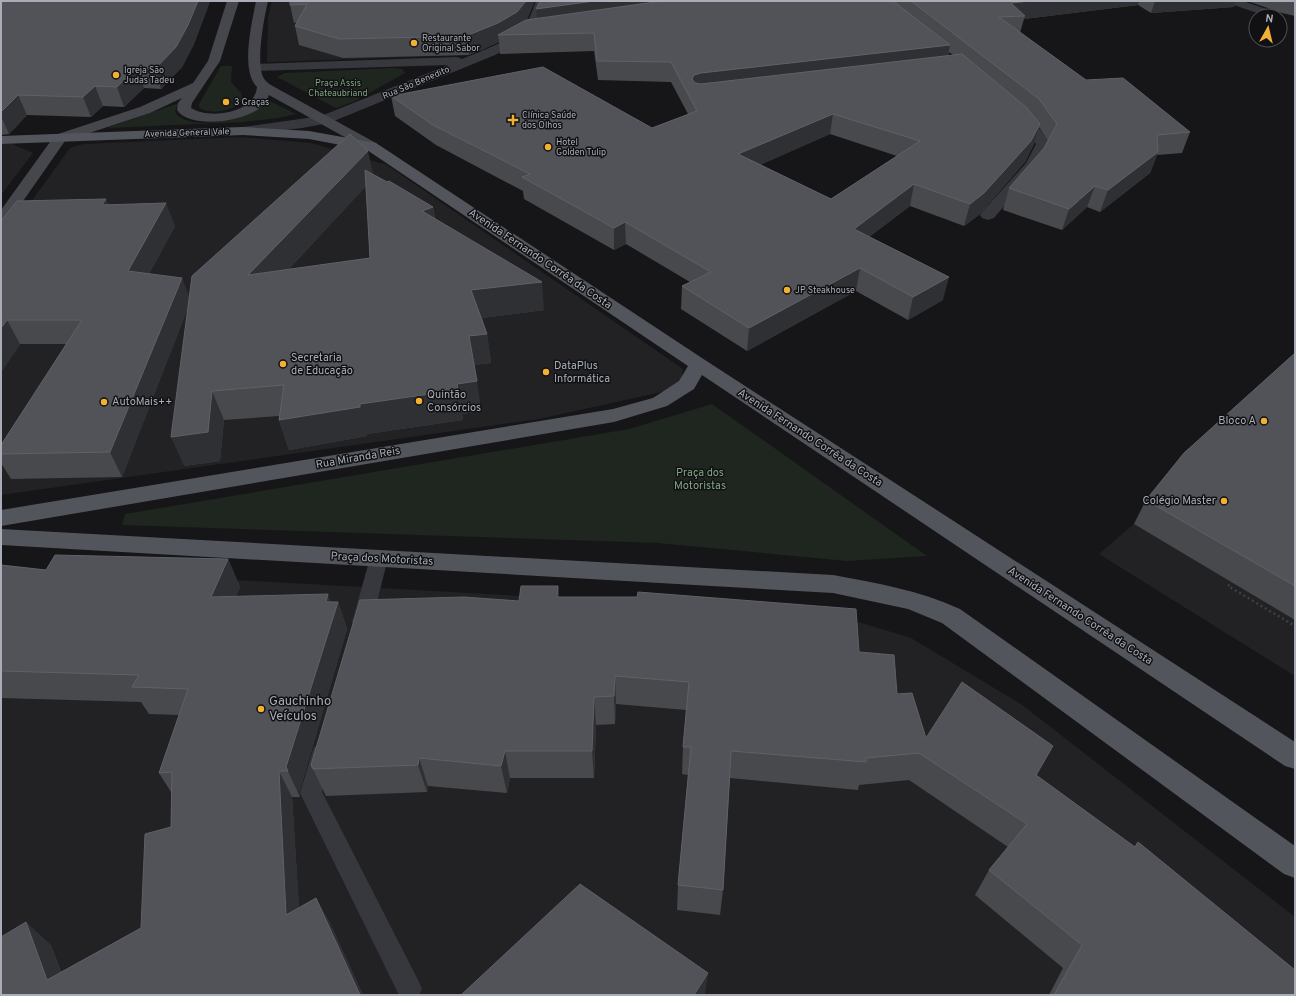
<svg xmlns="http://www.w3.org/2000/svg" width="1296" height="996" font-family="Overpass,sans-serif">
<rect width="100%" height="100%" fill="#161618"/>
<!-- built -->
<g fill="#222225">
<polygon points="272,1 534,1 517,27 484,50 468,55 267,62 268,18"/>
<polygon points="241,137 311,143 387,165 683,369 680,388 539,419 1,495 1,243 70,148 83,144"/>
<polygon points="1,144 12,144 33,153 1,195"/>
<polygon points="1295,364 1295,676 1099,554 1134,524 1172,478"/>
<polygon points="1,567 829,613 911,638 1021,704 1295,917 1295,995 1,995"/>
</g>
<!-- green -->
<g fill="#1e261f">
<path d="M221,66h11l-1,16 10,11 1,7c-6,11 -34,16 -43,7v-3z"/>
<polygon points="393,68 402,69 405,73 355,101 336,108 277,77 285,73"/>
<path d="M268,100l28,14 -18,4 -35,4 -136,6 72,-25 -4,8 2,4c25,19 69,0 91,-15z"/>
<polygon points="712,404 927,556 847,561 658,543 122,525 125,514 629,429"/>
</g>
<g fill="none" stroke-linecap="round" stroke-linejoin="round">
<!-- path -->
<polyline stroke="#3d3f44" stroke-width="2.5" stroke-dasharray="2 3" stroke-linecap="butt" points="1233,581 1228,586 1295,626"/>
<!-- service -->
<g fill="#37383d" fill-rule="evenodd">
<polygon points="379,551 385,553 388,558 372,622 369,627 362,630 355,627 352,622 370,558 373,553"/>
<polygon points="322,745 330,747 333,754 322,792 418,980 422,989 419,995 399,995 300,793 314,747"/>
</g>
<!-- minor -->
<g fill="#37383d" fill-rule="evenodd">
<path d="M536,1h12l-9,22 -11,14 -33,18 -166,68 -27,5 -59,7 -5,-1 -2,-3 2,-3 5,-1 78,-11 127,-51 -193,6 -4,-1 -2,-3 2,-3 206,-7 5,2c15,-6 47,-18 58,-28 9,-8 12,-20 16,-30z"/>
<polygon points="1226,1 1243,1 1281,14 1283,16 1280,19 1280,16 1266,16 1228,3"/>
<path d="M1017,111c15,4 25,21 33,33l-13,24 -43,50 -6,2 -6,-2 -2,-3 2,-3 44,-49 10,-19 -14,-18 -12,-11 2,-3z"/>
</g>
<!-- secondary -->
<path fill="#45474d" fill-rule="evenodd" d="M227,1h12l-19,60 -28,42 -1,5c19,12 64,5 66,-21 -17,-17 -5,-64 -1,-86h12c-4,17 -12,61 -5,76 3,6 10,9 15,12l98,54 2,3 -2,3 -5,1 -5,-1 -97,-54c-2,5 -5,10 -9,13 -16,13 -69,22 -83,2l1,-7 4,-5 -32,15 -85,28 -58,83 -6,2v-16l54,-75 85,-28 53,-24 15,-22z"/>
<!-- primary -->
<g fill="#53555c" fill-rule="evenodd">
<polygon points="243,127 309,131 376,143 705,360 1295,742 1295,769 1285,766 702,375 694,389 667,406 614,422 1,526 1,510 613,409 653,398 679,381 688,366 367,150 309,139 243,135 1,144 1,136"/>
<path d="M1,529l832,46c43,8 86,15 127,34l335,237v32l-11,-4 -342,-251 -34,-14 -75,-16 -832,-48z"/>
</g>
</g>
<!-- wall -->
<g fill="#47494d" fill-rule="evenodd">
<polygon points="1,1 210,1 194,44 182,67 161,89 144,88 124,107 103,106 91,117 27,115 9,134 1,135"/>
<path d="M290,1l237,19 10,-1 3,-18h696l-2,6 -83,6 -13,-8 -114,14 -4,14 66,47 104,52 -8,21 -25,2 -7,18 -50,39 -13,-5 -25,23 -59,-20 6,-22 35,-40 4,-7 -9,-14 -5,17 -9,18 -46,53 -15,11 -54,-20 -41,31 74,63 -35,20 -52,-29 -109,60 -66,-42 1,-23 8,-4 -64,-38 -12,6 -90,-51 -1,-8 -87,-46 -41,-29 -4,-20 261,32 36,-14 -17,-32 -73,-2 -4,-29 -94,3 -1,-12 -30,13 -126,3 -44,-13 -4,-19 2,-4 -3,1 -4,-18zM949,52l4,3 -5,1zM830,134l67,22 -66,43 -71,-34z"/>
<polygon points="1247,1 1295,1 1295,16 1282,13"/>
<path d="M373,174l60,33 2,11 109,92 -62,8 5,16 4,29 -17,2 7,46 -19,3 1,6 -96,14v2l-78,14 -10,-30v-4l-55,4 -4,41 -36,5 4,-159 -66,170 -111,2 -10,-16v-18l65,-101h-46l-19,28v-151l108,-16 66,21 -26,48 40,24zM366,186l4,72 -81,11z"/>
<polygon points="1295,353 1295,620 1134,524 1146,500"/>
<polygon points="228,559 240,587 236,596 338,602 347,629 299,793 300,797 292,797 299,908 329,921 363,995 1,995 51,945 61,972 141,928 171,827 171,792 159,773 179,715 149,714 141,702 1,698 1,565 46,570"/>
<polygon points="558,586 559,597 859,652 897,694 926,738 1037,776 1134,847 1138,842 1295,995 1049,995 1063,968 975,895 989,870 1008,847 909,780 859,785 858,790 730,778 723,890 720,915 677,910 678,885 688,775 682,774 683,747 686,710 616,704 615,724 596,725 594,778 510,778 507,793 428,786 427,792 326,796 311,765 519,601"/>
</g>
<!-- shaded-wall -->
<g fill="#2f3033">
<polygon points="198,1 210,1 194,44 182,67 161,89 155,69"/>
<polygon points="526,1 535,1 527,20 498,35 499,42 469,55 466,36"/>
<polygon points="594,1 721,1 538,27 536,9"/>
<polygon points="1030,1 1139,1 1138,5 1024,19 1025,16 1011,3"/>
<polygon points="1155,1 1236,1 1234,7 1151,13"/>
<polygon points="950,45 946,64 700,93 692,79 694,75 701,73"/>
<polygon points="137,68 144,88 124,107 117,87"/>
<polygon points="95,86 103,106 91,117 83,97"/>
<polygon points="18,95 27,115 9,134 1,116 1,112"/>
<polygon points="833,114 830,134 737,175 738,154"/>
<polygon points="1040,124 1034,144 1025,162 979,215 964,226 970,204"/>
<polygon points="368,151 374,178 257,303 248,275"/>
<polygon points="1158,152 1150,173 1100,212 1108,190"/>
<polygon points="914,184 910,206 850,251 854,229"/>
<polygon points="1095,186 1087,207 1062,230 1069,209"/>
<polygon points="106,199 116,221 102,205"/>
<polygon points="166,203 175,226 138,295 128,271"/>
<polygon points="433,207 437,234 422,211"/>
<polygon points="625,222 626,244 614,250 614,228"/>
<polygon points="860,268 856,291 747,351 749,328"/>
<polygon points="949,277 943,300 908,320 913,297"/>
<polygon points="182,278 191,301 122,477 110,452"/>
<polygon points="542,282 544,310 476,319 471,290"/>
<polygon points="7,320 20,344 1,372 1,328"/>
<polygon points="487,334 491,363 474,365 469,336"/>
<polygon points="477,381 481,411 462,414 463,420 367,434 367,436 289,450 279,420 457,384"/>
<polygon points="212,391 224,420 220,461 184,466 171,437"/>
<polygon points="228,559 240,587 225,625 211,597"/>
<polygon points="558,586 561,615 557,597"/>
<polygon points="328,594 334,612 338,602 347,629 299,793 300,797 286,767"/>
<polygon points="615,676 616,704 615,724 614,696"/>
<polygon points="594,697 596,725 594,778 592,751"/>
<polygon points="1053,746 1038,774 1021,802 1036,775"/>
<polygon points="505,751 510,778 507,793 501,766"/>
<polygon points="419,758 428,786 427,792 418,765"/>
<polygon points="279,771 292,797 301,938 286,915"/>
<polygon points="316,898 329,921 363,995 360,995"/>
<polygon points="26,922 51,945 69,995 47,980"/>
<polygon points="708,973 705,995 694,995"/>
</g>
<!-- building -->
<g fill="#525359" stroke="#5f6168" fill-rule="evenodd">
<polygon points="1,1 198,1 188,25 176,47 155,69 137,68 117,87 95,86 83,97 18,95 1,112"/>
<polygon points="290,1 526,1 517,12 498,23 466,36 339,39 295,26 307,4 290,5"/>
<polygon points="540,1 594,1 536,9"/>
<path d="M662,1h231l57,44 -249,28 -7,2 -2,4 3,4 6,1 261,-30 64,53 14,17 -9,17 -47,52 -14,11 -56,-20 -60,45 95,48 -36,20 -53,-29 -111,60 -67,-42 29,-14 -86,-50 -11,6 -92,-51 8,-3 -97,-49 -42,-29 152,-29 109,61 45,-17 -26,-49 -74,-1 -3,-28 -96,2 28,-15zM833,114l87,27 -89,58 -93,-45z"/>
<polygon points="911,1 1030,1 1011,3 1025,16 999,17 1086,80 1123,78 1190,132 1157,135 1158,152 1108,190 1095,186 1069,209 1009,188 1044,148 1057,124 1039,99"/>
<polygon points="350,134 368,151 248,275 370,258 365,170 387,182 389,181 433,207 422,211 542,282 471,290 487,334 469,336 477,381 457,384 458,390 360,404 360,407 279,420 284,385 212,391 208,432 171,437 192,276"/>
<polygon points="106,199 102,205 166,203 128,271 182,278 110,452 1,454 1,445 82,320 7,320 1,328 1,221 17,201"/>
<polygon points="1295,353 1295,586 1146,500 1184,453"/>
<polygon points="55,555 228,559 211,597 328,594 326,602 338,602 286,767 288,771 279,771 286,915 316,898 360,995 1,995 1,937 26,922 47,980 141,928 145,834 171,827 172,772 159,773 188,689 132,687 139,675 1,671 1,565 46,570"/>
<polygon points="521,586 558,586 557,597 637,597 638,592 856,609 859,652 894,655 897,694 912,693 926,738 962,682 1053,746 1036,775 1135,847 1138,842 1295,970 1295,995 1054,995 1082,945 989,870 1027,824 919,753 866,758 866,762 731,751 723,890 678,885 691,747 683,747 689,682 615,676 614,696 594,697 592,751 505,751 501,766 419,758 418,765 313,769 311,765 360,600 464,597 519,601"/>
<polygon points="580,884 708,973 694,995 461,995"/>
</g>
<!-- markers -->
<g fill="#f2b134" stroke="#111113" stroke-width="1.5">
<circle cx="414" cy="43" r="4"/>
<circle cx="116" cy="75" r="4"/>
<circle cx="226" cy="102" r="4"/>
<path d="M511 114h4v4h4v4h-4v4h-4v-4h-4v-4h4z"/>
<circle cx="548" cy="147" r="4"/>
<circle cx="787" cy="290" r="4"/>
<circle cx="283" cy="364" r="4"/>
<circle cx="546" cy="372" r="4"/>
<circle cx="419" cy="401" r="4"/>
<circle cx="104" cy="402" r="4"/>
<circle cx="1264" cy="421" r="4"/>
<circle cx="1224" cy="501" r="4"/>
<circle cx="261" cy="709" r="4"/>
</g>
<g text-anchor="middle" dominant-baseline="central" stroke-width="3" stroke-linejoin="round" paint-order="stroke">
<!-- far-poi labels -->
<g font-size="9" fill="#a8adb8" stroke="#111113" text-anchor="start">
<text x="422" y="38">Restaurante<tspan x="422" dy="10">Original Sabor</tspan></text>
<text x="124" y="70">Igreja São<tspan x="124" dy="10">Judas Tadeu</tspan></text>
<text x="234" y="102">3 Graças</text>
<text x="522" y="115">Clínica Saúde<tspan x="522" dy="10">dos Olhos</tspan></text>
<text x="556" y="142">Hotel<tspan x="556" dy="10">Golden Tulip</tspan></text>
<text x="795" y="290">JP Steakhouse</text>
</g>
<!-- far-park labels -->
<g font-size="9" fill="#7fa381" stroke="#111113">
<text x="338" y="83">Praça Assis<tspan x="338" dy="10">Chateaubriand</tspan></text>
</g>
<!-- far-street labels -->
<g font-size="9" fill="#a8adb8" stroke="#111113">
<text transform="translate(416 83) rotate(-23)">Rua São Benedito</text>
<text transform="translate(187 133) rotate(-2)">Avenida General Vale</text>
</g>
<!-- street labels -->
<g font-size="11" fill="#a8adb8" stroke="#111113">
<text transform="translate(540 259) rotate(34)">Avenida Fernando Corrêa da Costa</text>
<text transform="translate(810 438) rotate(33)">Avenida Fernando Corrêa da Costa</text>
<text transform="translate(358 458) rotate(-10)">Rua Miranda Reis</text>
<text transform="translate(382 559) rotate(3)">Praça dos Motoristas</text>
<text transform="translate(1080 616) rotate(33)">Avenida Fernando Corrêa da Costa</text>
</g>
<!-- poi labels -->
<g font-size="11" fill="#a8adb8" stroke="#111113" text-anchor="start">
<text x="291" y="358">Secretaria<tspan x="291" dy="13">de Educação</tspan></text>
<text x="554" y="366">DataPlus<tspan x="554" dy="13">Informática</tspan></text>
<text x="427" y="395">Quintão<tspan x="427" dy="13">Consórcios</tspan></text>
<text x="112" y="402">AutoMais++</text>
<text x="1256" y="421" text-anchor="end">Bloco A</text>
<text x="1216" y="501" text-anchor="end">Colégio Master</text>
</g>
<!-- park labels -->
<g font-size="11" fill="#7fa381" stroke="#111113">
<text x="700" y="473">Praça dos<tspan x="700" dy="13">Motoristas</tspan></text>
</g>
<!-- near-poi labels -->
<g font-size="13" fill="#a8adb8" stroke="#111113" text-anchor="start">
<text x="269" y="702">Gauchinho<tspan x="269" dy="15">Veículos</tspan></text>
</g>
</g>
<!-- border -->
<rect width="1296" height="996" fill="none" stroke="#a8adb8" stroke-width="4"/>
<!-- north arrow -->
<g transform="translate(1268 28) rotate(8)"><circle r="19" fill="#111113" stroke="#4d4f55"/>
<path d="M0-3L7 15L0 10L-7 15Z" fill="#f2b134"/>
<text y="-6" font-size="11" font-weight="bold" text-anchor="middle" fill="#a8adb8">N</text>
</g>
</svg>
